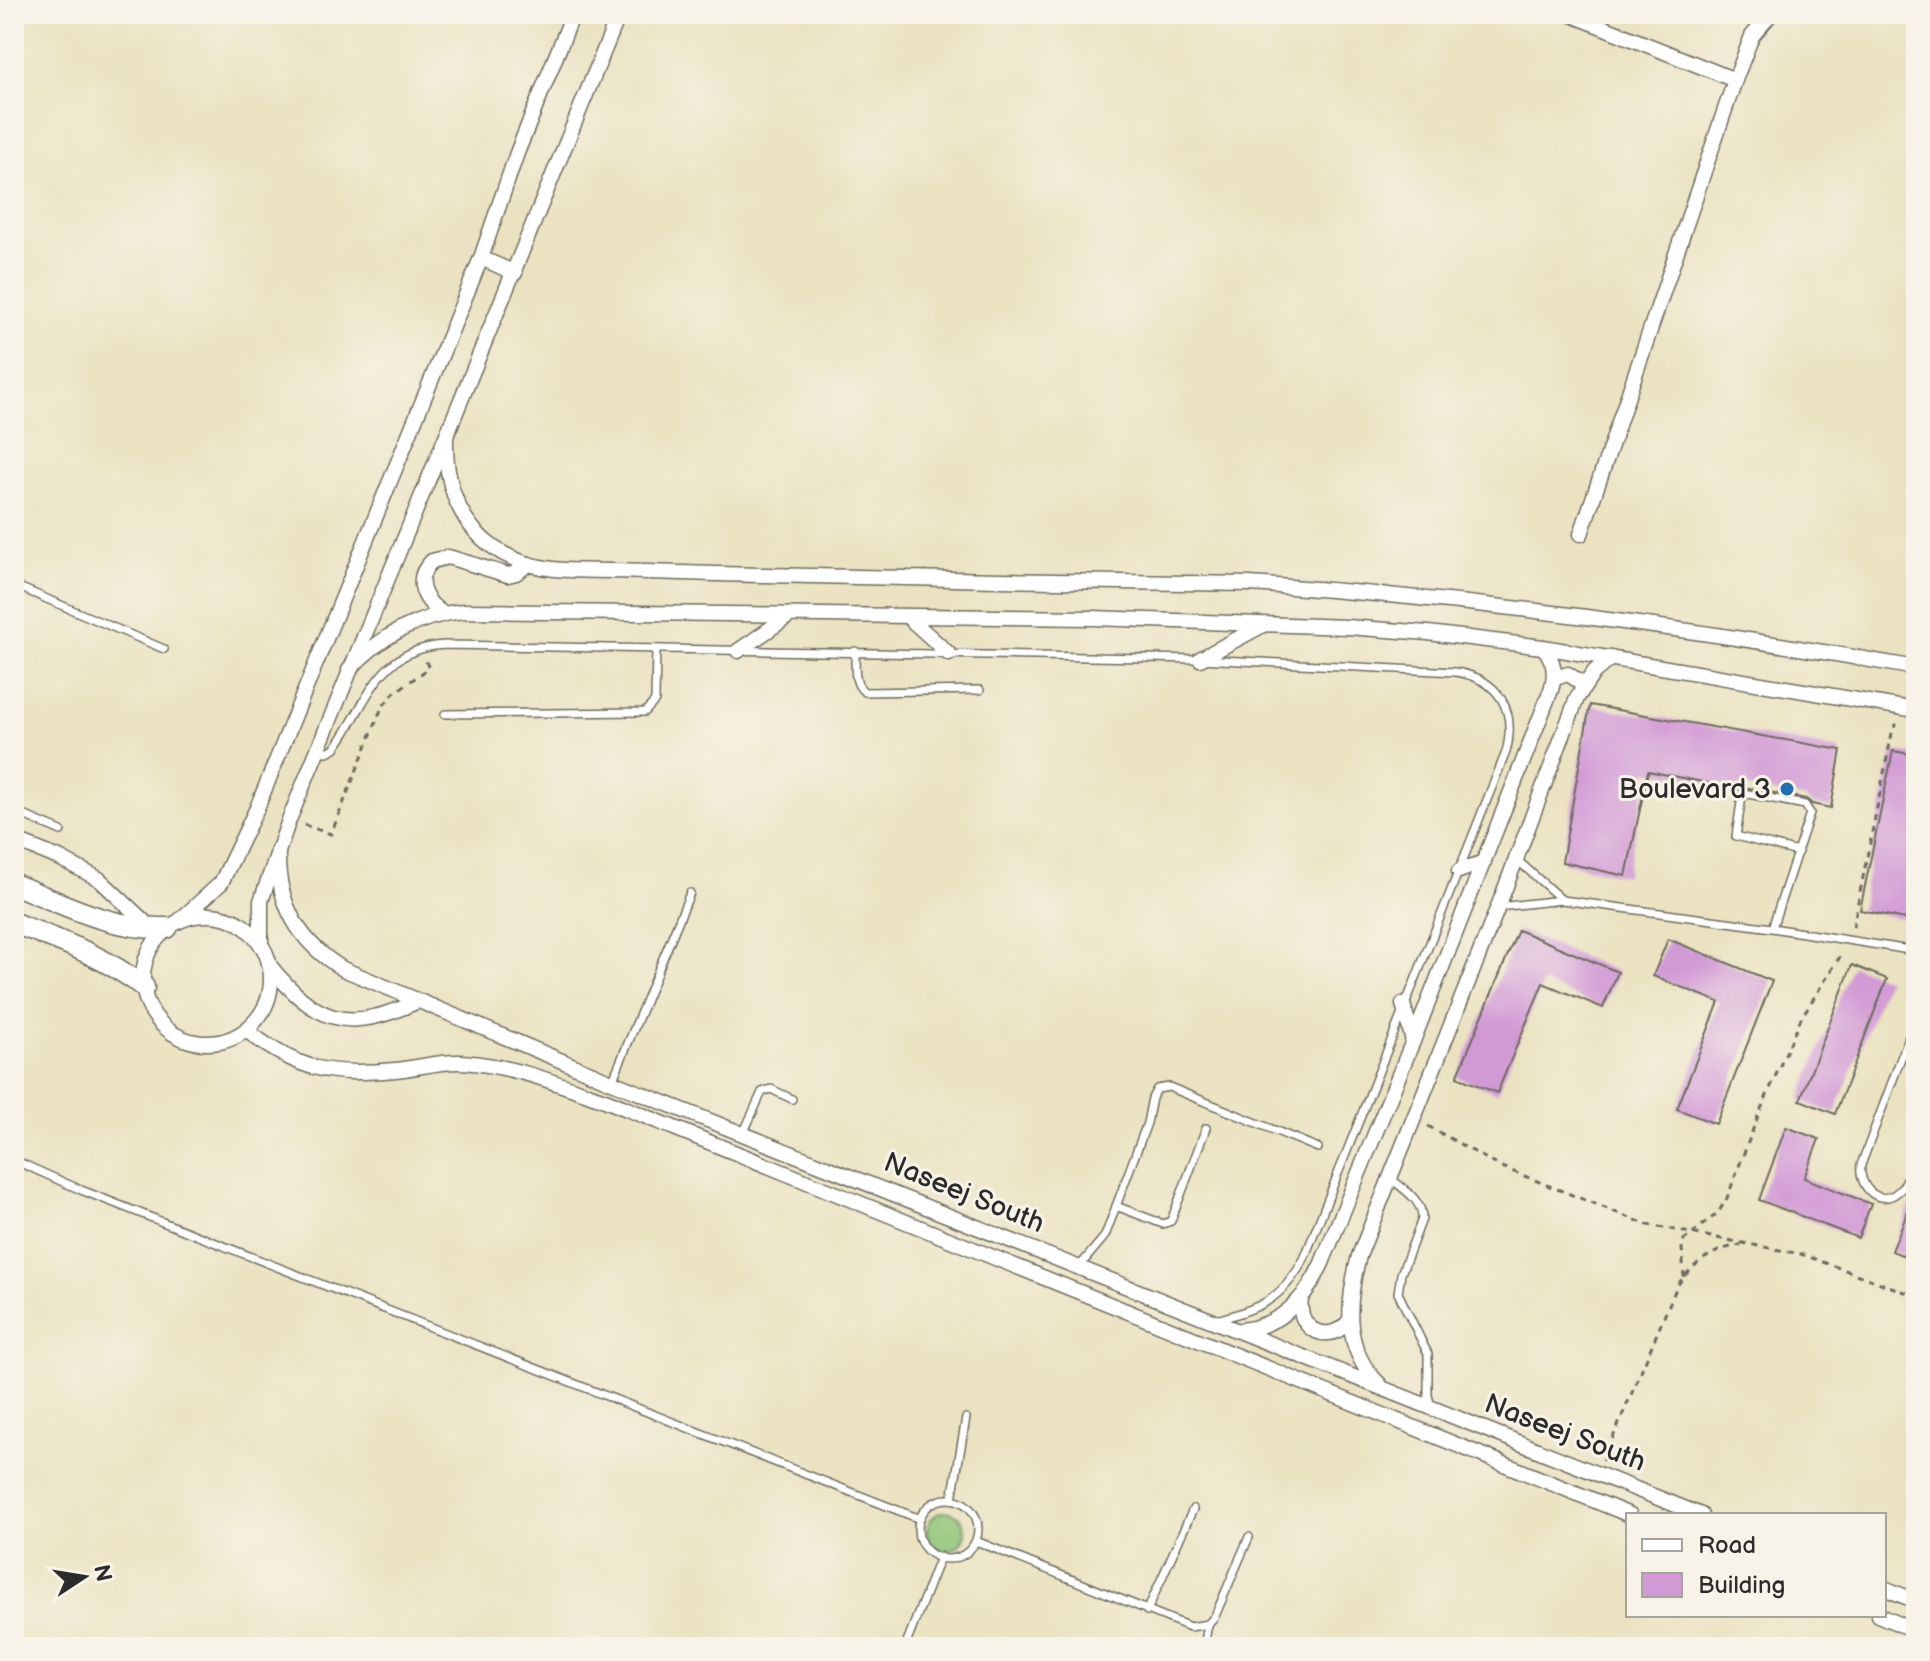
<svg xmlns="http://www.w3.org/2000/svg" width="1930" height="1661" font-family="'Balsamiq Sans',sans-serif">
<rect width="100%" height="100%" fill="#f7f3e8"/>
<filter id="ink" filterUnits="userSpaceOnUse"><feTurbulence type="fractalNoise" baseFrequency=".0125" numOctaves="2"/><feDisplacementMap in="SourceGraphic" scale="16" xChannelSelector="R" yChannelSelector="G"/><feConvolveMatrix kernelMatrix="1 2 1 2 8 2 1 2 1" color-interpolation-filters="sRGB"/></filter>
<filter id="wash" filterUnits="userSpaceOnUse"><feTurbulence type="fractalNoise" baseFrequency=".006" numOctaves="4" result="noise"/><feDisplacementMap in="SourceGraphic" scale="32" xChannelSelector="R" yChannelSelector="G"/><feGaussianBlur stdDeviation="1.8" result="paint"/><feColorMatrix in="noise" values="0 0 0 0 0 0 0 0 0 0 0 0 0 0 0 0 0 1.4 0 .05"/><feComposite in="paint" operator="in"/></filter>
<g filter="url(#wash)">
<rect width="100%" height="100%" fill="#eae2c0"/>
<!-- green -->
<circle fill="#91c779" stroke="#5e7952" stroke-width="2" cx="946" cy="1531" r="19"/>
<g id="blocks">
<!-- building -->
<g fill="#d29ad5">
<polygon points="1590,705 1841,750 1831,808 1812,804 1806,799 1749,788 1741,790 1648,771 1626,876 1562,862"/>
<polygon points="1893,751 1916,755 1916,921 1860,910"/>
<polygon points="1518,930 1618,972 1603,1008 1543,983 1497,1093 1457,1077"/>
<polygon points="1668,939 1772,981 1716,1124 1677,1109 1719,1002 1653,976"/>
<polygon points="1852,965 1887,979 1835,1114 1800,1100"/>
<polygon points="1786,1127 1819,1139 1804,1178 1871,1204 1858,1238 1759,1200"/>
<polygon points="1915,1193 1916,1193 1916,1261 1892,1251"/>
</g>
</g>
</g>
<g filter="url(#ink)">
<use href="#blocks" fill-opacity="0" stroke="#6e6b5f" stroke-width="2"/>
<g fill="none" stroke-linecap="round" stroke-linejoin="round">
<!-- lane casing -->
<g stroke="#6e6b5f" stroke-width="10">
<g id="lane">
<polyline points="14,585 164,649"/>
<path d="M855,651c1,14 -3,33 10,41l115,-2"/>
<polyline points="445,714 645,712 655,701 656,649"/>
<path d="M318,751l9,1 8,-4c34,-46 41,-99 110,-103l755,14 256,13c43,7 61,38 50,80l-202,507c-22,41 -45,50 -88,61"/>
<polyline points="14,811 61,831"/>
<polyline points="1516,859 1562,900"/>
<polyline points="1498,907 1562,900 1772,928 1916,951"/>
<polyline points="1772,928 1810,813 1805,805 1748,794 1742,796 1736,836 1798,852"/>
<path d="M1916,1018l-55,147c-3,23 20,45 40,24 7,-8 11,-24 15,-35"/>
<polyline points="612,1082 690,893"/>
<polyline points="743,1134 762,1092 771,1089 792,1099"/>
<polyline points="14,1160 81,1190 920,1519"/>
<path d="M1390,1178c13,11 33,22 32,41l-21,55 -3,19 30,61v41l3,12"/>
<polyline points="1116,1206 1163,1224 1171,1221 1206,1128"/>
<polyline points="1079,1267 1105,1236 1147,1123 1152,1098 1157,1089 1169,1087 1318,1148"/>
<polyline points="952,1499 966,1418"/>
<circle cx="948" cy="1529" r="30"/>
<polyline points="976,1541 1190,1627 1208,1624 1215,1616 1249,1537"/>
<polyline points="1147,1611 1193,1509"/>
<polyline points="905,1647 940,1557"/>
<polyline points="1204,1647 1208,1624"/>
</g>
</g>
<!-- street casing -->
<g stroke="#6e6b5f" stroke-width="17">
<g id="street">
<polyline points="1570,14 1735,80"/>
<polyline points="481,258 515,273"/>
<path d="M446,440c-1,51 18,96 66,118 32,15 68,12 101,13 35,1 69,2 103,3 178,4 355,8 533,10 224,15 446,44 667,84"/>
<polyline points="1581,534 1735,80 1752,36 1771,14"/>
<path d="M444,614c-20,-12 -32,-34 -12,-53l16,-4 60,18 8,-2 13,-9"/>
<polyline points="907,616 949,654"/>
<polyline points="738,651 790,615"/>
<polyline points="1200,659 1263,625"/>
<path d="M349,670c30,-33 69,-54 114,-59l630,7 254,9 81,6 115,14 373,63"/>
<polyline points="1555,678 1568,674 1580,682 1582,688"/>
<polyline points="14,840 59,858 99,879 151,928"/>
<path d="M278,849c-2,53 20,93 65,120l269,113 1089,433"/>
<polyline points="1459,871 1484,862"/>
<circle cx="207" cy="979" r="64"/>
<polyline points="179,921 221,883 257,808 481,258 517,153 573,14"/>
<polyline points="261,945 261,901 289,820 619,14"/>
<path d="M269,965c47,57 77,69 147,37"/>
<polyline points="1403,1004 1413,1041"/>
<path d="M246,1030c52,41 84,46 149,40 22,-2 44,-9 67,-8 49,3 97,22 143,38l1025,415"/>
<path d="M1301,1299c-5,31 28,47 48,22"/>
<path d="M1241,1330c40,-4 65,-31 81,-67l91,-222 138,-351c5,-16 4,-29 -8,-43"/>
<path d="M1380,1385c-38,-36 -33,-83 -21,-129l139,-349 79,-209 17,-26 17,-14"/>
<polyline points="1884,1588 1916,1601"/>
<polyline points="1878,1615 1916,1631"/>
</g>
</g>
<!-- secondary casing -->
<g stroke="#6e6b5f" stroke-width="23">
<g id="secondary">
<path d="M14,884c51,21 98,46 153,44"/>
<path d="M14,923c47,18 90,33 130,64"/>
</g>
</g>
<!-- path -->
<g stroke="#6e6b5f" stroke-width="3" stroke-dasharray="6 6" stroke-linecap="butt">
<polyline points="304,825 331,834 382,707 394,693 429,668 425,660"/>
<polyline points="1853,927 1893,728 1897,724"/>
<polyline points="1428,1126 1499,1166 1648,1225 1801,1254 1916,1296"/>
<polyline points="1684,1277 1682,1247 1684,1240 1718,1213 1727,1198 1758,1116 1801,1018 1843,952"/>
<path d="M1603,1461l74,-175c16,-23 36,-37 64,-41"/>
</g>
<!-- lane -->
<use href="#lane" stroke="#fff" stroke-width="7"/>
<!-- street -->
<use href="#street" stroke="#fff" stroke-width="14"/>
<!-- secondary -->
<use href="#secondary" stroke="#fff" stroke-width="20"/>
</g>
</g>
<!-- markers -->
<circle fill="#1f6fb2" stroke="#f7f3e8" stroke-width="3" cx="1787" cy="789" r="8"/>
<g text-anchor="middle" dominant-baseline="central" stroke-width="6" stroke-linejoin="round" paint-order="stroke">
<!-- poi labels -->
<g font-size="28" fill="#2b2b2b" stroke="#f7f3e8" text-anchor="end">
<text x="1771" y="789">Boulevard 3</text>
</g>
<!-- street labels -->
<g font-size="28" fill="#2b2b2b" stroke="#f7f3e8">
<text transform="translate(964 1193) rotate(22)">Naseej South</text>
<text transform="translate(1565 1433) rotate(21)">Naseej South</text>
</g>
</g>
<!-- margin -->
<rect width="1930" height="1661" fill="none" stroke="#f7f3e8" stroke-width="48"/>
<!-- legend -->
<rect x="1626" y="1513" width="260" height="104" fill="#f7f3e8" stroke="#a5a39c" stroke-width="2"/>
<rect x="1642" y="1539" width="40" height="12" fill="#ffffff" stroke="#a5a39c" stroke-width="2"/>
<text x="1698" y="1553" font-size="24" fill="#2b2b2b">Road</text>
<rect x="1642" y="1573" width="40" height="24" fill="#d29ad5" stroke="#a5a39c" stroke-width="2"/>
<text x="1698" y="1593" font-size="24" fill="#2b2b2b">Building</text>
<!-- north arrow -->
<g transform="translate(84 1577) rotate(78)" stroke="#f7f3e8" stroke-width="6" paint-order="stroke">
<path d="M0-6L14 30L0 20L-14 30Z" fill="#2b2b2b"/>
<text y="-12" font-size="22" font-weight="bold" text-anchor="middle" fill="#2b2b2b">N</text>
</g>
</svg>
